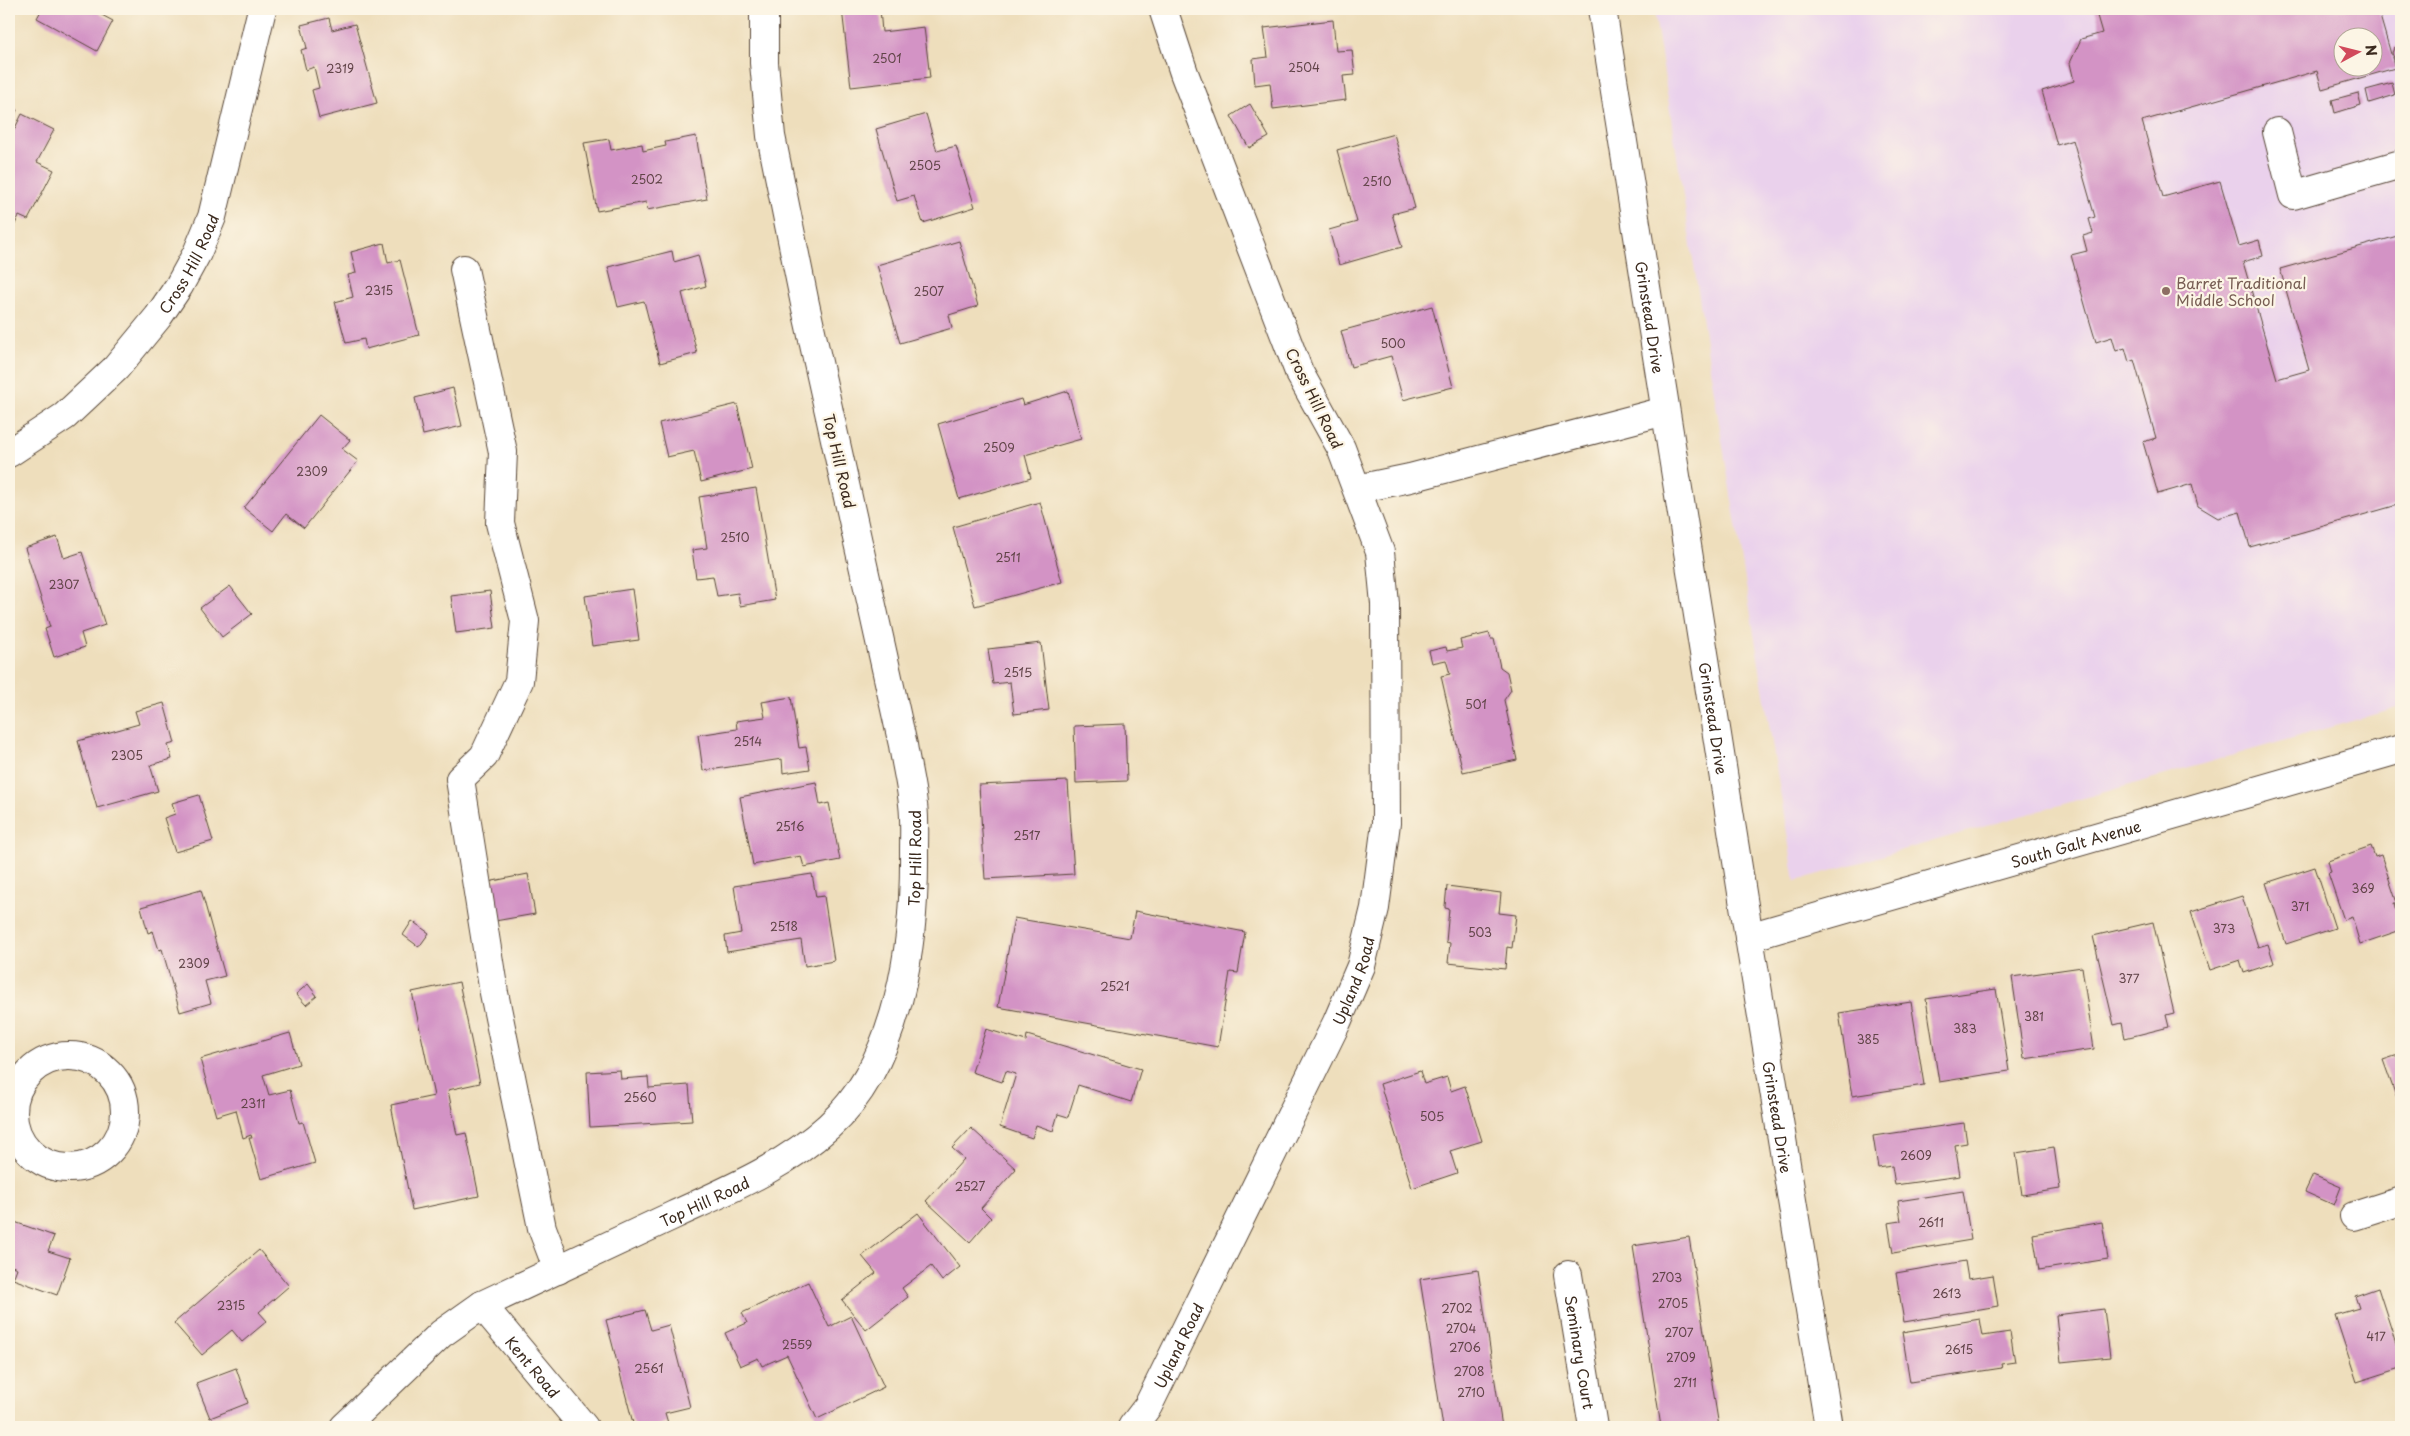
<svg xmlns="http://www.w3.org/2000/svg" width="2410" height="1436" font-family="'Playpen Sans',sans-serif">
<rect width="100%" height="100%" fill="#fcf5e5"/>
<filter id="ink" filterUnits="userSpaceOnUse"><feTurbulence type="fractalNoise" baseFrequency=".02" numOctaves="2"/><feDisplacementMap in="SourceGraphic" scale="10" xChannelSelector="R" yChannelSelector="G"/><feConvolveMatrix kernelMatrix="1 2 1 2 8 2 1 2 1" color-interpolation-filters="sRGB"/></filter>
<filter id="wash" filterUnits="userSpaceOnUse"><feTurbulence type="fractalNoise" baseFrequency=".0096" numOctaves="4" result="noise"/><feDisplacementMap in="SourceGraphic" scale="20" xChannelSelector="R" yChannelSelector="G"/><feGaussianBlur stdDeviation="1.12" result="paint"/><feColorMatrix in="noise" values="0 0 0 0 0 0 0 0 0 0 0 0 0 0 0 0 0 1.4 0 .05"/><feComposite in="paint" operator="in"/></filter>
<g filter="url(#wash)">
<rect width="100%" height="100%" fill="#eedebc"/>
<!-- built -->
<path fill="#ead1ec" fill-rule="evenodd" d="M1654,9h747v698l-606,174 -84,-507zM2342,38h30v30h-30z"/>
<g id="blocks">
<!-- building -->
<g fill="#d393c5" fill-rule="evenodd">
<polygon points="42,9 101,9 98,13 113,21 97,51 37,18"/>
<polygon points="842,9 880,9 882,32 924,27 930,78 851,87"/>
<path d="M2095,9h283l17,59 -73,21 -5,-18 -175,50 21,76 57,-16 19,65 20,-6 4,16 -20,6 34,117 32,-9 -29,-101 121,-34v269l-151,43 -10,-35 -22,6 -20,-12 -6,-22 -34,10 -15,-52 13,-4 -22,-78 -5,2 -4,-14 -9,3 -4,-14 -16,5 -9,-30 -16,-57 16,-4 -4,-15 10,-3 -4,-14 6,-2 -22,-77 -16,5 -15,-54 32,-10 -4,-18 11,-24 21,-6zM2342,38h30v30h-30z"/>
<polygon points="329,18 332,30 355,24 377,103 319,118 312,90 319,88 314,67 306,70 301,50 307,48 301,25"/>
<polygon points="1333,20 1336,51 1352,50 1355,75 1343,76 1346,100 1273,109 1270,83 1255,85 1253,59 1268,57 1264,28"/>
<polygon points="2401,45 2401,61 2400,61 2394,58 2392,53 2394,48"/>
<polygon points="2392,83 2395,95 2369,103 2366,90"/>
<polygon points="2358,93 2361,105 2335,113 2332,100"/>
<polygon points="1250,104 1269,137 1249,148 1231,116"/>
<polygon points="9,106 17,110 9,125"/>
<polygon points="22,114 54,130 37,162 54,170 28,220 19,216 9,236 9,140"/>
<polygon points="926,114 937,151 956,146 975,207 923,223 914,196 897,201 876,129"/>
<polygon points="1394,134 1415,208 1392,214 1402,247 1339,265 1329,230 1357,222 1337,150"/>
<polygon points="696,136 707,199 647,210 646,202 597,211 584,143 609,139 611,150 642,144 643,151 666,146 665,142"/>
<polygon points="959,241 978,306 949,315 952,328 900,343 877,265"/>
<polygon points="384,243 388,263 400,260 419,335 366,349 364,339 346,343 335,302 353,297 348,275 356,273 351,252"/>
<polygon points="672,251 674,262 698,255 706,286 682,293 697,353 660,363 644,301 618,307 608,267"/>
<polygon points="1432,306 1453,387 1403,400 1391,356 1351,367 1341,331"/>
<polygon points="453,388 462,426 423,435 415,398"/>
<polygon points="1068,391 1081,439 1025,455 1031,478 959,499 938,424 1021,399 1023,405"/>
<polygon points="737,404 752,469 701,482 694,451 667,457 659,423"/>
<polygon points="319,415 350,440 342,449 358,461 304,528 286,514 273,531 244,508"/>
<polygon points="756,488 775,600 740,606 738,593 717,596 713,576 696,578 692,550 707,548 699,497"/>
<polygon points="1040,502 1062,582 975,606 953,527"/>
<polygon points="57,537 64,558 82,552 105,625 81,633 85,647 54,657 45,629 50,627 25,548"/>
<polygon points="230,586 252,614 222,637 200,608"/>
<polygon points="632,589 639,640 592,646 585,596"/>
<polygon points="490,591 495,628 456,633 451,596"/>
<polygon points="1489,633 1491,639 1494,639 1500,667 1507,672 1511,690 1504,700 1517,760 1463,772 1441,676 1450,674 1446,660 1432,663 1429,651 1446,647 1447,651 1462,648 1460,640"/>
<polygon points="1041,643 1049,710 1014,714 1010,682 993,684 988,649"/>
<polygon points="791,697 799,748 806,747 810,769 783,773 782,759 703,771 698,735 737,729 736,721 765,717 762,702"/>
<polygon points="164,703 175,743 168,745 172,759 150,765 158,791 97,808 78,741 139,724 135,711"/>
<polygon points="1125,724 1127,781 1076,783 1074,726"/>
<polygon points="1068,781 1074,874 985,879 979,785"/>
<polygon points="816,782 820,805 829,803 840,860 804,867 801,856 753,865 740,797"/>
<polygon points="199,795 213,841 175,852 164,818 175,814 172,803"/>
<polygon points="2371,846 2375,857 2381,855 2397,903 2394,903 2401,930 2360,944 2352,917 2344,920 2328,873 2331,872 2328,861"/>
<polygon points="2315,867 2335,928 2286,944 2266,883"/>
<polygon points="528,874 535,914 495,921 488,882"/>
<polygon points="812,874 816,897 824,896 834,961 805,966 801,940 727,952 725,936 741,933 734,886"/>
<polygon points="1447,886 1501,893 1499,913 1516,915 1512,948 1507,947 1505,969 1448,963 1450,943 1446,942 1449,909 1445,908 1445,906"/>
<polygon points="201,890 225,976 205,981 211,1003 180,1012 162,949 159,950 153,931 148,933 141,907"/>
<polygon points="2242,896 2258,947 2268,944 2274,963 2244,973 2240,960 2210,970 2191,912"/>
<polygon points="1135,911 1245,932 1238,973 1230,972 1218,1047 998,1007 1014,918 1130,938"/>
<polygon points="412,921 429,933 419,947 403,935"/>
<polygon points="2153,922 2174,1013 2166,1015 2169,1027 2125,1038 2122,1023 2114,1025 2093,936"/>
<polygon points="2082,967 2094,1049 2024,1059 2012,977"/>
<polygon points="459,982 480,1083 448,1090 457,1135 466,1133 479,1196 412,1210 391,1105 434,1096 412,992"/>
<polygon points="308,984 317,996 306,1005 296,994"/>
<polygon points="1996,989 2009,1071 1939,1082 1926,999"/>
<polygon points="1911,1002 1924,1085 1852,1096 1839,1013"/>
<polygon points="986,1029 1026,1041 1027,1035 1141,1069 1131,1102 1078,1085 1068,1117 1058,1114 1053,1131 1036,1125 1032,1138 1000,1127 1016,1074 1006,1071 1002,1082 972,1072"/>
<polygon points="290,1033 299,1064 263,1075 269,1095 290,1090 299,1123 303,1122 315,1163 261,1179 249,1138 252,1138 251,1135 243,1138 236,1110 216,1116 200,1059"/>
<polygon points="2401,1054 2401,1110 2383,1060"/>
<polygon points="620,1070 621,1079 648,1077 649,1088 689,1085 692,1121 590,1127 587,1072"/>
<polygon points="1420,1071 1424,1084 1447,1077 1451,1091 1465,1086 1482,1141 1450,1151 1457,1173 1412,1188 1380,1084"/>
<polygon points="1964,1123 1967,1143 1955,1145 1960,1176 1895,1185 1892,1166 1878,1168 1873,1136"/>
<polygon points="971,1128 1016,1169 981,1208 991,1218 970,1242 926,1201 964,1159 952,1148"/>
<polygon points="2054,1147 2060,1189 2022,1195 2016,1153"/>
<polygon points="2313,1175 2341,1187 2334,1205 2305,1192"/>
<polygon points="1963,1191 1971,1240 1893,1253 1888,1223 1901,1221 1898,1201"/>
<polygon points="918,1213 960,1267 942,1281 931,1266 902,1288 908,1297 866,1330 842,1300 876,1273 862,1256"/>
<polygon points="9,1220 54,1236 48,1251 70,1258 57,1295 13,1279 17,1268 9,1265"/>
<polygon points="2102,1222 2108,1259 2039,1270 2033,1234"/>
<polygon points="1689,1237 1719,1427 1661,1427 1633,1246"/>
<polygon points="259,1250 289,1286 259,1312 267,1321 242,1342 232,1330 202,1355 174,1323"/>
<polygon points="1965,1261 1968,1279 1993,1275 1998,1306 1904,1322 1896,1273"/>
<polygon points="1478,1270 1502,1427 1443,1427 1420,1279"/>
<polygon points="808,1282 829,1327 851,1316 884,1387 817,1419 787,1355 762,1366 758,1358 740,1366 725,1333 747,1323 742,1313"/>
<polygon points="2378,1288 2401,1359 2401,1368 2357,1382 2335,1315 2359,1308 2355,1296"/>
<polygon points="2104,1309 2110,1357 2061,1362 2056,1315"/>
<polygon points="645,1310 651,1330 669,1325 690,1407 665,1413 668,1423 651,1427 634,1427 606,1320"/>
<polygon points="1980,1319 1983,1336 2010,1332 2015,1362 2001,1364 2002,1368 1910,1382 1902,1332"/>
<polygon points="236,1368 248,1403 210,1418 196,1383"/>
</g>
</g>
</g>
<g filter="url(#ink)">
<use href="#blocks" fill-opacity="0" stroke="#564536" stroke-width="1"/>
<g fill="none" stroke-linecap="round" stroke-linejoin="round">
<!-- minor casing -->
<g stroke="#564536" stroke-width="30">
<g id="minor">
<path id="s1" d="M1602,9l147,928 80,490"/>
<polyline points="2277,132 2293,195 2401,164"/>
<polyline points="464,269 503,452 500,523 525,621 519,681 484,756 460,779 494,993 542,1228 558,1270"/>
<path id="s2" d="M9,453l56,-37 51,-48 42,-51 21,-31 18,-33 15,-36 50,-208"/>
<polyline points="1357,489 1410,478 1665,411"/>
<path id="s3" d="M1749,937l652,-188"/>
<circle cx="69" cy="1112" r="56"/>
<polyline points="2354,1216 2401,1201"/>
<path id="s4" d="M1568,1275l25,152"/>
<path id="s5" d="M482,1305l102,122"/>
<path id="s6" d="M344,1427l97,-93 41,-29c64,-30 128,-60 192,-90 54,-25 110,-48 155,-89 71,-64 86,-184 85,-274 0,-16 1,-32 -1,-48 -2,-20 -7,-39 -10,-59l-98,-441 -34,-168 -7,-73v-54"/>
<path id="s7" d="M1132,1427l16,-21 189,-384 24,-56 14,-58 11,-85 -1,-219 -5,-52 -39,-104 -42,-76 -115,-299 -21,-64"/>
</g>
</g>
<!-- minor -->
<use href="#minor" stroke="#fff" stroke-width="28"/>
</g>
</g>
<!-- markers -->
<circle fill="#8d6e63" stroke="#fcf5e5" stroke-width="2" cx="2166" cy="291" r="5"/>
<g text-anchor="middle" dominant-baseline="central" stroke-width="4.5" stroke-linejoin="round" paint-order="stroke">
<!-- number labels -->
<g font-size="12" fill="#614448">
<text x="887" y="58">2501</text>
<text x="1304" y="67">2504</text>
<text x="340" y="68">2319</text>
<text x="925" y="165">2505</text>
<text x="647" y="179">2502</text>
<text x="1377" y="181">2510</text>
<text x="379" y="290">2315</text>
<text x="929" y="291">2507</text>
<text x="1393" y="343">500</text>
<text x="999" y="447">2509</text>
<text x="312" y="471">2309</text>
<text x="735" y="537">2510</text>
<text x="1008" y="557">2511</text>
<text x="64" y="584">2307</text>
<text x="1018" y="672">2515</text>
<text x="1476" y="704">501</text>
<text x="748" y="741">2514</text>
<text x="127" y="755">2305</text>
<text x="790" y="826">2516</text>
<text x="1027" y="835">2517</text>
<text x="2363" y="888">369</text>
<text x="2300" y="906">371</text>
<text x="784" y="926">2518</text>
<text x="2224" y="928">373</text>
<text x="1480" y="932">503</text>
<text x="194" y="963">2309</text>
<text x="2129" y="978">377</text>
<text x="1115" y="986">2521</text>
<text x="2034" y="1016">381</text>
<text x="1965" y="1028">383</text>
<text x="1868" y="1039">385</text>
<text x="640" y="1097">2560</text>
<text x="253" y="1103">2311</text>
<text x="1432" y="1116">505</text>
<text x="1916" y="1155">2609</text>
<text x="970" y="1186">2527</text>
<text x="1931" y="1222">2611</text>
<text x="1667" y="1277">2703</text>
<text x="1947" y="1293">2613</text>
<text x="1673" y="1303">2705</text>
<text x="231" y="1305">2315</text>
<text x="1457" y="1308">2702</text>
<text x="1461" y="1328">2704</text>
<text x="1679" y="1332">2707</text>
<text x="2376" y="1336">417</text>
<text x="797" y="1344">2559</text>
<text x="1465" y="1347">2706</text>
<text x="1959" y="1349">2615</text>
<text x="1681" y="1357">2709</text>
<text x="649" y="1368">2561</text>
<text x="1469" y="1371">2708</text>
<text x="1685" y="1382">2711</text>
<text x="1471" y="1392">2710</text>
</g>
<!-- street labels -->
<g font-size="15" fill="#3b2a1e" stroke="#fcf5e5">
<text stroke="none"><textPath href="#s2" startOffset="265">Cross Hill Road</textPath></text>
<text stroke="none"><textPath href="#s1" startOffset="312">Grinstead Drive</textPath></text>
<text transform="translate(1315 398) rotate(64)">Cross Hill Road</text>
<text transform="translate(840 461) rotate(77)">Top Hill Road</text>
<text stroke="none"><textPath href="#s1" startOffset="718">Grinstead Drive</textPath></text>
<text stroke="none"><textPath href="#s3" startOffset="340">South Galt Avenue</textPath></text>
<text stroke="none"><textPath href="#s6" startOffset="865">Top Hill Road</textPath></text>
<text stroke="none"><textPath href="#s7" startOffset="499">Upland Road</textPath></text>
<text stroke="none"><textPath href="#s1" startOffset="1122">Grinstead Drive</textPath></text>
<text stroke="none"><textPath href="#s6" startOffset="430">Top Hill Road</textPath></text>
<text stroke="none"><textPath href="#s7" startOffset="94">Upland Road</textPath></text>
<text stroke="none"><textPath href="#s4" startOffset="78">Seminary Court</textPath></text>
<text stroke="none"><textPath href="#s5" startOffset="80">Kent Road</textPath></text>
</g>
<!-- education labels -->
<g font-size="15" fill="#785e54" stroke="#fcf5e5" text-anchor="start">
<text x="2176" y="282">Barret Traditional<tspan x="2176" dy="17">Middle School</tspan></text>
</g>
</g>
<!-- margin -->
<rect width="2410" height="1436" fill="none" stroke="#fcf5e5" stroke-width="30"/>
<!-- north arrow -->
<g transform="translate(2358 52) rotate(83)"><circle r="24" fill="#fcf5e5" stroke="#afa495"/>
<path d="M0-4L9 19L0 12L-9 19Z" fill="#d1495b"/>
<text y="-8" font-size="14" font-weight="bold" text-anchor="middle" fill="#3b2a1e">N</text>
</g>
</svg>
